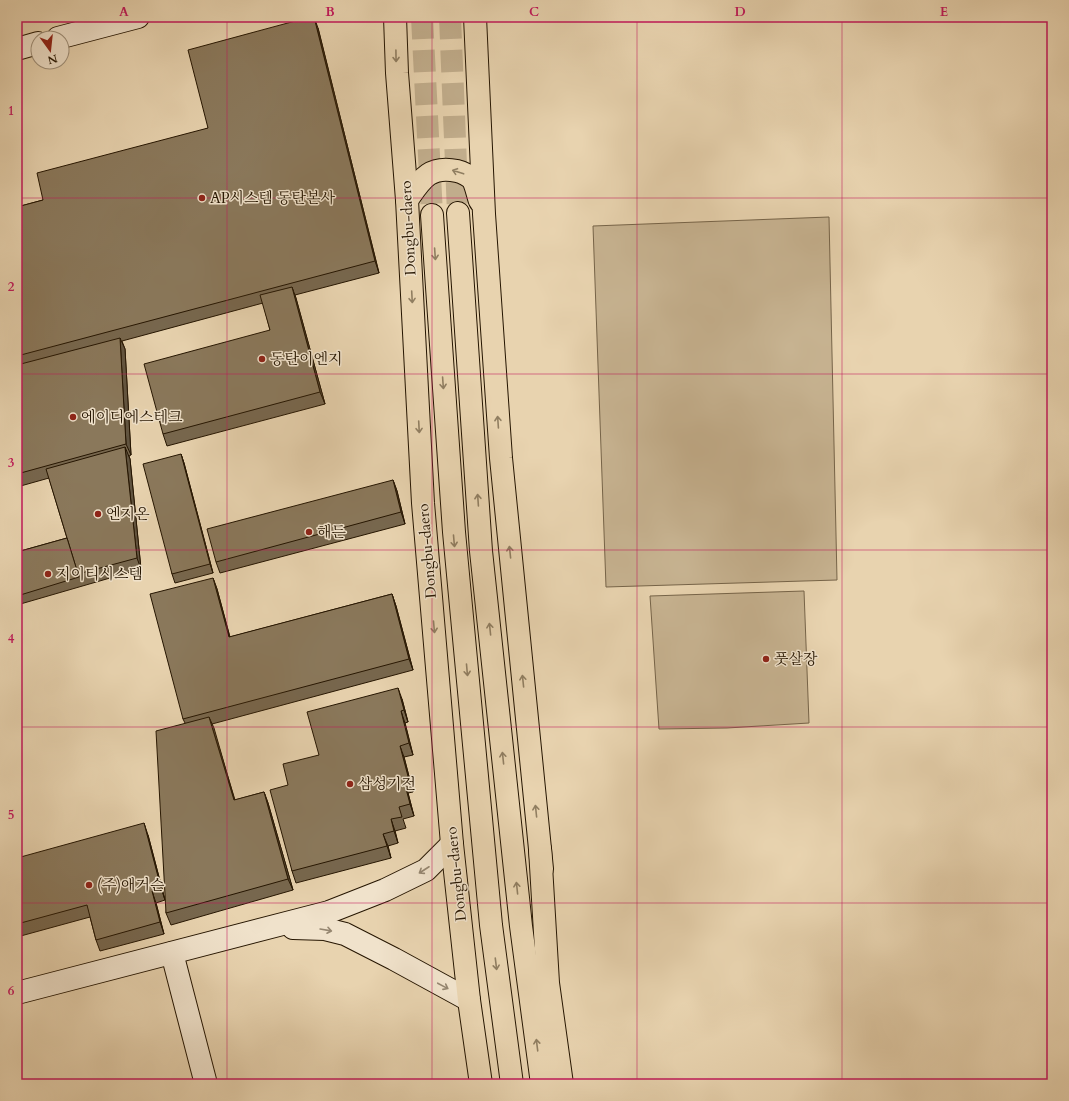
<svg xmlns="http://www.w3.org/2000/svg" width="1069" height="1101" font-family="Cardo,'Noto Serif KR',serif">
<rect width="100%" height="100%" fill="#e8d3af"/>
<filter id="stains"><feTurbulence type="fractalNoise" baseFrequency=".005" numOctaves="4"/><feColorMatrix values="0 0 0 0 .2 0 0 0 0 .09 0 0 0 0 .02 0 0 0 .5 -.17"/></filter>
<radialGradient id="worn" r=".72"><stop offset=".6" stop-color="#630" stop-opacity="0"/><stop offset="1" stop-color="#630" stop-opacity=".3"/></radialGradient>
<!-- green -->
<g fill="#c7b391" stroke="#766449">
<polygon points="829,217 837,580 606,587 593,226"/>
<polygon points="804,591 809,723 727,728 659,729 650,596"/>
</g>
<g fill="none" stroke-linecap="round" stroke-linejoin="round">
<!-- highway-tunnel -->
<g stroke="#c1ad8c" stroke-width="22" stroke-dasharray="22 11" stroke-linecap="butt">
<polyline points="422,17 432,215"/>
<polyline points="450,17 458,213"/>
</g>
<!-- secondary casing -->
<g stroke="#251501" stroke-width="24">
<g id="secondary">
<polyline points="58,38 138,17"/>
<polyline points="17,49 38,43"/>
<polyline points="293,928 325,929 345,934 394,959 469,1000"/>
<polyline points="172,953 206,1084"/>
<polyline points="17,993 329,912 385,890 426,870 452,844"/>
</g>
</g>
<!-- primary casing -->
<g stroke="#251501" stroke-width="24">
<g id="primary">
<polyline points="395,17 397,73 407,200 423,503 452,844 469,1000 481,1084"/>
<polyline points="475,17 484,214 501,458 542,869"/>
<path d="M407,200c14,-20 22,-35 50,-29 5,1 13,5 16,9 3,5 5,16 7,21"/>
</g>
</g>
<!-- highway casing -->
<g stroke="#251501" stroke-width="24">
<g id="highway">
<polyline points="458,213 481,551 521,926 542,1084"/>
<polyline points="432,215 454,532 491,925 512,1084"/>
<polyline points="540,849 548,983 562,1084"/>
</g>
</g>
<!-- secondary -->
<use href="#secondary" stroke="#f0e2cb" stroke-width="22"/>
<!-- primary -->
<use href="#primary" stroke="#e8d3af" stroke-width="22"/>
<!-- highway -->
<use href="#highway" stroke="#e8d3af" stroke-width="22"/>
</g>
<!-- wall -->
<g fill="#77674e" stroke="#251501">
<polygon points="318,28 379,273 295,295 325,404 167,446 163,434 270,330 263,303 122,341 125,349 131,455 129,456 130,459 141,569 17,605 17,552 67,538 49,478 17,487 17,207 43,200 208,128"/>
<polygon points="181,454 184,463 213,573 175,583 172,574"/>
<polygon points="393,480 397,491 405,524 220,573 216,562"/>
<polygon points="213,578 217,589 230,637 392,594 396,606 413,670 212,724 235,800 264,792 268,803 293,890 171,925 166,913 185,723 183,719"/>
<polygon points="402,699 408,722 405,723 413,755 404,757 413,792 408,793 414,816 403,819 406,828 395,831 398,843 388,846 391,858 296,883 292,871 288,785 319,755"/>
<polygon points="148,835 165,900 156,903 164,934 100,951 96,940 90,917 17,937 17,858"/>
</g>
<!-- shaded-wall -->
<g fill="#615440" stroke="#251501">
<polygon points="314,17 318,28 379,273 375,261"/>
<polygon points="292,287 296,298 325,404 320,392"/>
<polygon points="120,338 125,349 131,455 126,444"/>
<polygon points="125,447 130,459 141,569 137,558"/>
<polygon points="181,454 184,463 213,573 210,564"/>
<polygon points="393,480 397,491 405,524 401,512"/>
<polygon points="213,578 217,589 233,649 229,637"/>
<polygon points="392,594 396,606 413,670 409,659"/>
<polygon points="398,688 402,699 408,722 404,710"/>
<polygon points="401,711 405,723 413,755 409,743"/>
<polygon points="209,717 214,728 238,812 234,800"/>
<polygon points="400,746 404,757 413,792 409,780"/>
<polygon points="404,781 408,793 414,816 410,804"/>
<polygon points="264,792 268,803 293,890 288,879"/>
<polygon points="391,819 395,831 398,843 394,831"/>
<polygon points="144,823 148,835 165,900 161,888"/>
<polygon points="383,834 388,846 391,858"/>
<polygon points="152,891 156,903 164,934 160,922"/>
</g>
<!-- building -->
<g fill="#8a785b" stroke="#251501">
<polygon points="310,17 314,17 375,261 17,356 17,207 43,200 37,173 208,128 188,50"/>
<polygon points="292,287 320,392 163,434 144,364 270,330 260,295"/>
<polygon points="120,338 126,444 17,474 17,365"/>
<polygon points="125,447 137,558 78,574 46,469"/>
<polygon points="181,454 210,564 172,574 143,464"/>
<polygon points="393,480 401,512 216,562 207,529"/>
<polygon points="67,538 79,577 17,596 17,552"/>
<polygon points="213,578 229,637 392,594 409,659 183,719 150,594"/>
<polygon points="398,688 404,710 401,711 409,743 400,746 409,780 404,781 410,804 399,807 402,817 391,819 394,831 383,834 387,846 292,871 270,790 288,785 283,764 319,755 307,712"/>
<polygon points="209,717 234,800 264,792 288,879 166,913 156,731"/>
<polygon points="144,823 161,888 152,891 160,922 96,940 87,905 17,924 17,858"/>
</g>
<!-- one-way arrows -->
<defs><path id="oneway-shaft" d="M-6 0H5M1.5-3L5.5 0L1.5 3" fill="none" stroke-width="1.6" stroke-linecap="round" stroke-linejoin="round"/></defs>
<g stroke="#907e61">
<use href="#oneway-shaft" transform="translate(396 56) rotate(89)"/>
<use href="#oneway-shaft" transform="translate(458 172) rotate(-162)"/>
<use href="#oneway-shaft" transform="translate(435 254) rotate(86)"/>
<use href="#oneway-shaft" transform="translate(412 297) rotate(87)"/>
<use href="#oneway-shaft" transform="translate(443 383) rotate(86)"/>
<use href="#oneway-shaft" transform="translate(498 422) rotate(-94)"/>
<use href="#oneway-shaft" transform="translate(419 427) rotate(87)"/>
<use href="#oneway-shaft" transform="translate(478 500) rotate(-94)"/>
<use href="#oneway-shaft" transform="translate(454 541) rotate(85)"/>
<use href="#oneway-shaft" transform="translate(510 552) rotate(-96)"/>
<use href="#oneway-shaft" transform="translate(434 627) rotate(85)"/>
<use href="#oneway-shaft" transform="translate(490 629) rotate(-96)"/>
<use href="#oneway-shaft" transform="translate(467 670) rotate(85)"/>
<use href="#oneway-shaft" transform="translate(523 681) rotate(-96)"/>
<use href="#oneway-shaft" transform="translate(503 758) rotate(-96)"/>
<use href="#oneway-shaft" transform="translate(536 811) rotate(-96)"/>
<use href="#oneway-shaft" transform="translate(517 888) rotate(-96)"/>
<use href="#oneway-shaft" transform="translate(496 964) rotate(83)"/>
<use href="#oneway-shaft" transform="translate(537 1045) rotate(-97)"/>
</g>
<g stroke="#958670">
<use href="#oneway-shaft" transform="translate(424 870) rotate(147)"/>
<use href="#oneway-shaft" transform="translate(326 930) rotate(10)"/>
<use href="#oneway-shaft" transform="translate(443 986) rotate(28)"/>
</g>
<!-- grid -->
<path fill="none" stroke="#c2185b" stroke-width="1" stroke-opacity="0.55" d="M227,17v1067M432,17v1067M637,17v1067M842,17v1067M17,198h1035M17,374h1035M17,550h1035M17,727h1035M17,903h1035"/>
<!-- markers -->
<g fill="#8f2418" stroke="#f0e2cb" stroke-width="1.5">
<circle cx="202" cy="198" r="4"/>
<circle cx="262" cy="359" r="4"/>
<circle cx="73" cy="417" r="4"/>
<circle cx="98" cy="514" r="4"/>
<circle cx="309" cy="532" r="4"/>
<circle cx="48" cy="574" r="4"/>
<circle cx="766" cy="659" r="4"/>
<circle cx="350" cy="784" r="4"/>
<circle cx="89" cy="885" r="4"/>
</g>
<g text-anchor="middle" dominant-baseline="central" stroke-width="3" stroke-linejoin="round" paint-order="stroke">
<!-- poi labels -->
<g font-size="15" fill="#251501" stroke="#f0e2cb" text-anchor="start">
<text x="210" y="198">AP시스템 동탄본사</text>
<text x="270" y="359">동탄이엔지</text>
<text x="81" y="417">에이디에스테크</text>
<text x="106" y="514">엔지온</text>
<text x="317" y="532">해든</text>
<text x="56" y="574">지이티시스템</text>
<text x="774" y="659">풋살장</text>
<text x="358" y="784">삼성기전</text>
<text x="97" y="885">(주)애거슨</text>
</g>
<!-- street labels -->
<g font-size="15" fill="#251501" stroke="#f0e2cb">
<text transform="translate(408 228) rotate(-93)">Dongbu-daero</text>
<text transform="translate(427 551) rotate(-95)">Dongbu-daero</text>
<text transform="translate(456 874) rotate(-96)">Dongbu-daero</text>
</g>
</g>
<!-- margin -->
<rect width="1069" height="1101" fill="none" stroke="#e8d3af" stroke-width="44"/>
<!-- north arrow -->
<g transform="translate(50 50) rotate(165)"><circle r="19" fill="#f0e2cb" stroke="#9f907a"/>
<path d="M0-3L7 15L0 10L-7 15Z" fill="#8f2418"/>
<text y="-6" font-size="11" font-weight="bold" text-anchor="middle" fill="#251501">N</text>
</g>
<rect x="22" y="22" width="1025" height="1057" fill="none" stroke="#c2185b" stroke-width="1.5"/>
<g font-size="13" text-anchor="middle" font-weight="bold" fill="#c2185b">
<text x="124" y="16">A</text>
<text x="330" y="16">B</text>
<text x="534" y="16">C</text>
<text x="740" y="16">D</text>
<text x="944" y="16">E</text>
<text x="11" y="115">1</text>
<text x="11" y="291">2</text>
<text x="11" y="467">3</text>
<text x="11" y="643">4</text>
<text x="11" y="819">5</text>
<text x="11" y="995">6</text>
</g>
<rect width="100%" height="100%" filter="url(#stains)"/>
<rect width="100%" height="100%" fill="url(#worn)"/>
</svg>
